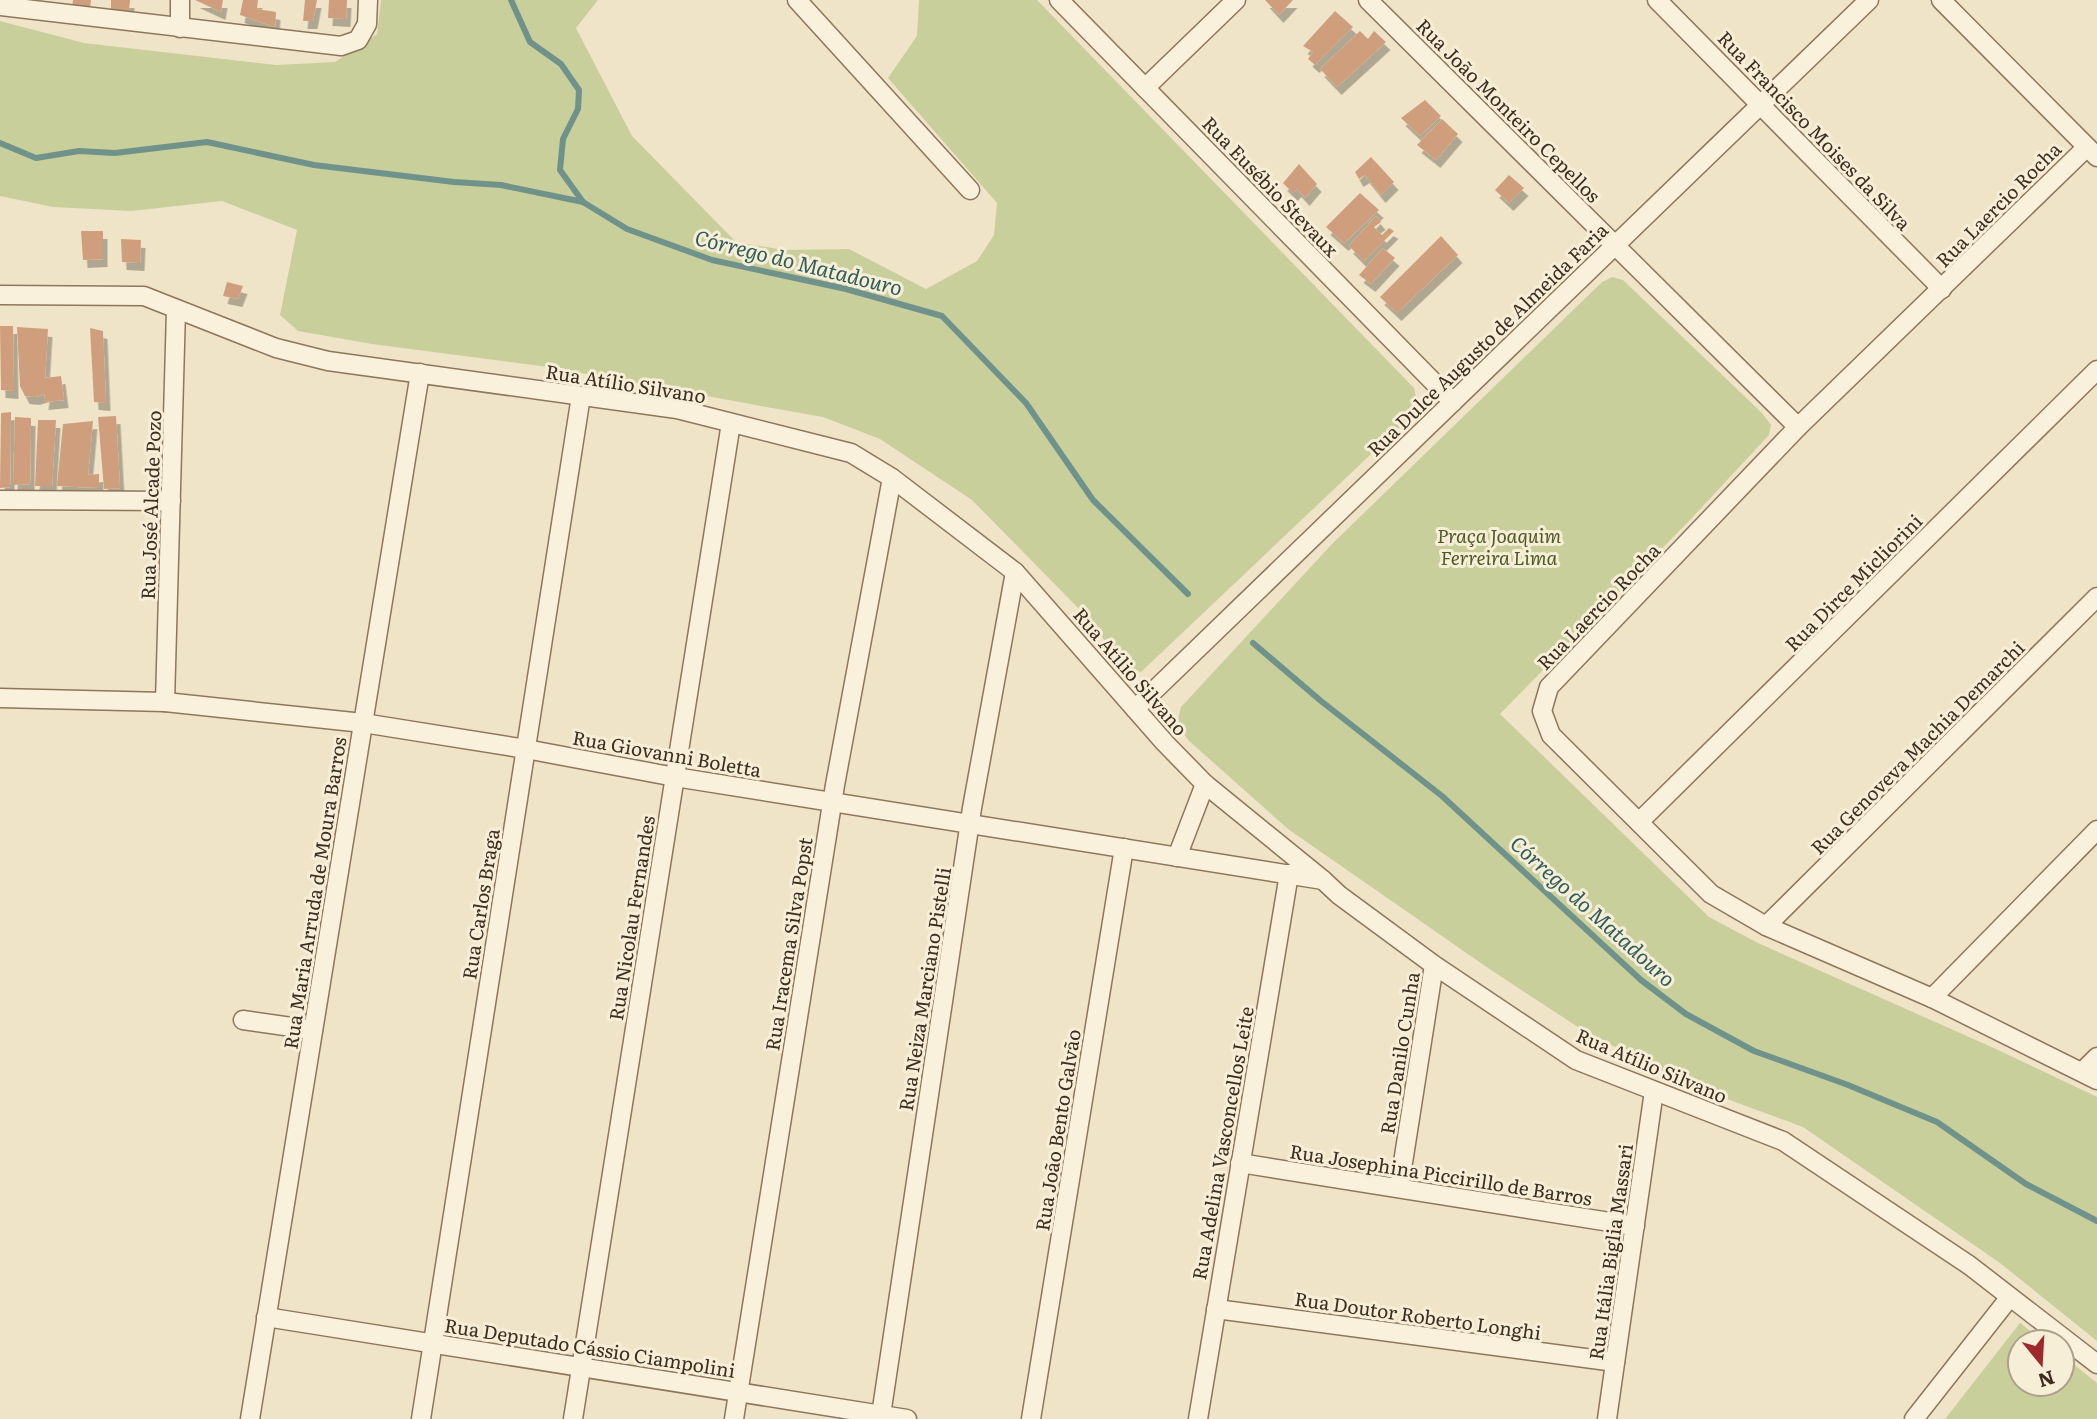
<svg xmlns="http://www.w3.org/2000/svg" width="2097" height="1419" font-family="Literata,serif">
<defs>
<filter id="shadow"><feDropShadow dx="4.5" dy="8" stdDeviation="0" flood-color="#0004"/></filter>
</defs>
<rect width="100%" height="100%" fill="#f0e4c8"/>
<!-- green -->
<g fill="#c9cf9b">
<polygon points="381,0 598,0 576,28 632,136 736,242 784,250 849,249 926,289 977,261 994,235 997,203 888,78 917,36 919,0 1037,0 1414,388 1417,401 1406,421 1141,672 1122,664 1087,617 972,500 880,439 823,417 761,406 548,367 372,344 298,331 280,315 297,230 222,201 131,211 53,207 0,196 0,21 84,43 276,65 335,62 377,34"/>
<polygon points="1612,277 1623,280 1762,413 1771,425 1769,435 1690,520 1500,714 1709,917 1758,943 1996,1049 2097,1097 2097,1341 2000,1263 1803,1127 1686,1084 1584,1031 1488,968 1288,829 1188,740 1177,723 1181,707 1332,544 1602,282"/>
<polygon points="2020,1323 2045,1342 2020,1342 2020,1384 2062,1384 2062,1355 2097,1383 2097,1419 1945,1419"/>
</g>
<g fill="none" stroke-linecap="round" stroke-linejoin="round">
<!-- stream -->
<g stroke="#6f938a" stroke-width="6">
<polyline points="511,0 530,42 561,64 579,90 578,109 563,139 560,170 583,202"/>
<polyline points="0,143 36,158 79,151 115,153 207,142 314,165 454,182 501,185 583,202 627,229 712,260 846,289 942,316 1026,403 1093,500 1188,594"/>
<polyline points="1253,643 1321,701 1442,796 1641,980 1686,1014 1754,1051 1848,1085 1937,1122 2026,1184 2097,1221"/>
</g>
</g>
<!-- building -->
<g fill="#cf9f7d" filter="url(#shadow)">
<polygon points="73,0 91,0 90,9 72,7"/>
<polygon points="111,0 130,0 129,11 111,9"/>
<polygon points="195,0 223,0 221,12"/>
<polygon points="243,0 258,0 257,9 276,12 275,27 240,15"/>
<polygon points="305,0 317,0 313,21 303,21"/>
<polygon points="329,0 347,0 346,19 328,18"/>
<polygon points="1265,0 1293,0 1279,15"/>
<polygon points="1335,11 1353,27 1315,65 1308,59 1313,52 1303,46"/>
<polygon points="1360,31 1368,39 1374,31 1386,42 1337,87 1320,69"/>
<polygon points="1425,100 1441,116 1420,136 1401,118"/>
<polygon points="1442,119 1458,134 1436,160 1417,145"/>
<polygon points="1371,157 1394,182 1381,195 1365,175 1359,179 1355,172"/>
<polygon points="1299,164 1317,184 1305,198 1297,189 1293,193 1283,183"/>
<polygon points="1509,175 1524,188 1509,203 1495,190"/>
<polygon points="1360,193 1379,210 1344,243 1326,227"/>
<polygon points="1376,216 1381,222 1374,227 1382,235 1389,228 1394,231 1364,261 1349,246"/>
<polygon points="81,231 103,231 103,259 83,260"/>
<polygon points="1441,236 1458,255 1397,313 1380,297"/>
<polygon points="121,239 141,240 140,263 122,262"/>
<polygon points="1383,248 1395,258 1371,284 1359,275"/>
<polygon points="227,282 243,286 238,299 223,296"/>
<polygon points="0,326 13,326 14,391 1,390"/>
<polygon points="17,327 48,329 45,378 61,376 64,400 44,402 45,394 35,397 25,396 20,386"/>
<polygon points="90,328 103,331 106,403 94,402"/>
<polygon points="11,412 10,487 0,488 1,413"/>
<polygon points="116,416 120,488 104,489 98,417"/>
<polygon points="15,417 31,418 30,484 13,485"/>
<polygon points="38,420 56,420 52,486 35,486"/>
<polygon points="93,421 88,475 99,474 99,488 57,486 63,424"/>
</g>
<g fill="none" stroke-linecap="round" stroke-linejoin="round">
<!-- street casing -->
<g stroke="#8d765c" stroke-width="21">
<g id="street">
<polyline points="797,0 970,190"/>
<polyline points="1059,0 1453,402"/>
<polyline points="1368,0 1798,427"/>
<polyline points="1657,0 1942,289"/>
<polyline points="1941,0 2097,157"/>
<polyline points="0,6 341,46 358,40 367,24 368,0"/>
<polyline points="180,28 180,0"/>
<polyline points="1145,88 1236,0"/>
<polyline points="2087,147 1798,427 1549,687 1542,711 1551,735 1711,894 1766,926 1932,998 2097,1080"/>
<polyline points="0,295 144,296 276,348 328,361 677,409 851,453 892,478 1015,572 1165,743 1205,784 1323,880 1339,895 1434,965 1576,1060 1783,1141 1969,1265 2097,1364"/>
<polyline points="0,500 171,501"/>
<polyline points="0,698 165,702 363,723 526,749 675,777 1323,880"/>
<polyline points="165,702 176,310"/>
<polyline points="1135,709 1869,0"/>
<polyline points="1639,822 2097,370"/>
<polyline points="1177,857 1205,784"/>
<polyline points="1766,926 2097,597"/>
<polyline points="1932,998 2097,830"/>
<polyline points="243,1020 313,1030"/>
<polyline points="2082,1072 2097,1057"/>
<polyline points="1240,1163 1635,1226"/>
<polyline points="1399,1188 1434,965"/>
<polyline points="1216,1309 1615,1362"/>
<polyline points="266,1317 907,1419"/>
<polyline points="881,1415 972,808 1015,572"/>
<polyline points="250,1419 420,373"/>
<polyline points="421,1419 581,396"/>
<polyline points="573,1419 731,423"/>
<polyline points="734,1419 835,785 892,478"/>
<polyline points="1031,1419 1124,848"/>
<polyline points="1198,1419 1289,874"/>
<polyline points="1607,1419 1654,1091"/>
<polyline points="1914,1419 2010,1297"/>
</g>
</g>
<!-- street -->
<use href="#street" stroke="#faf1dc" stroke-width="18"/>
</g>
<g text-anchor="middle" dominant-baseline="central" stroke-width="6" stroke-linejoin="round" paint-order="stroke">
<!-- street labels -->
<g font-size="19" fill="#3d2e20" stroke="#f7eed8">
<text transform="translate(1509 110) rotate(45)">Rua João Monteiro Cepellos</text>
<text transform="translate(1815 130) rotate(46)">Rua Francisco Moises da Silva</text>
<text transform="translate(1271 186) rotate(46)">Rua Eusébio Stevaux</text>
<text transform="translate(1998 204) rotate(-45)">Rua Laercio Rocha</text>
<text transform="translate(1487 339) rotate(-44)">Rua Dulce Augusto de Almeida Faria</text>
<text transform="translate(626 383) rotate(9)">Rua Atílio Silvano</text>
<text transform="translate(150 505) rotate(-88)">Rua José Alcade Pozo</text>
<text transform="translate(1853 582) rotate(-45)">Rua Dirce Micliorini</text>
<text transform="translate(1598 606) rotate(-46)">Rua Laercio Rocha</text>
<text transform="translate(1131 671) rotate(49)">Rua Atílio Silvano</text>
<text transform="translate(1917 747) rotate(-45)">Rua Genoveva Machia Demarchi</text>
<text transform="translate(667 753) rotate(10)">Rua Giovanni Boletta</text>
<text transform="translate(314 893) rotate(-81)">Rua Maria Arruda de Moura Barros</text>
<text transform="translate(480 904) rotate(-81)">Rua Carlos Braga</text>
<text transform="translate(631 918) rotate(-81)">Rua Nicolau Fernandes</text>
<text transform="translate(788 944) rotate(-81)">Rua Iracema Silva Popst</text>
<text transform="translate(924 989) rotate(-81)">Rua Neiza Marciano Pistelli</text>
<text transform="translate(1399 1053) rotate(-81)">Rua Danilo Cunha</text>
<text transform="translate(1652 1065) rotate(23)">Rua Atílio Silvano</text>
<text transform="translate(1057 1130) rotate(-81)">Rua João Bento Galvão</text>
<text transform="translate(1222 1143) rotate(-80)">Rua Adelina Vasconcellos Leite</text>
<text transform="translate(1441 1174) rotate(9)">Rua Josephina Piccirillo de Barros</text>
<text transform="translate(1610 1252) rotate(-82)">Rua Itália Biglia Massari</text>
<text transform="translate(1418 1315) rotate(8)">Rua Doutor Roberto Longhi</text>
<text transform="translate(590 1347) rotate(9)">Rua Deputado Cássio Ciampolini</text>
</g>
<!-- park labels -->
<g font-size="19" font-style="italic" fill="#4d5a26" stroke="#f7eed8">
<text x="1499" y="535">Praça Joaquim<tspan x="1499" dy="22">Ferreira Lima</tspan></text>
</g>
<!-- water labels -->
<g font-size="21" font-style="italic" fill="#2f5d5a" stroke="#f7eed8">
<text transform="translate(799 261) rotate(14)">Córrego do Matadouro</text>
<text transform="translate(1594 910) rotate(42)">Córrego do Matadouro</text>
</g>
</g>
<!-- north arrow -->
<g transform="translate(2041 1363) rotate(162)"><circle r="33" fill="#f7eed8" stroke="#ada18e" stroke-width="2"/>
<path d="M0-5L12 26L0 18L-12 26Z" fill="#9e2a2b"/>
<text y="-10" font-size="19" font-weight="bold" text-anchor="middle" fill="#3d2e20">N</text>
</g>
</svg>
